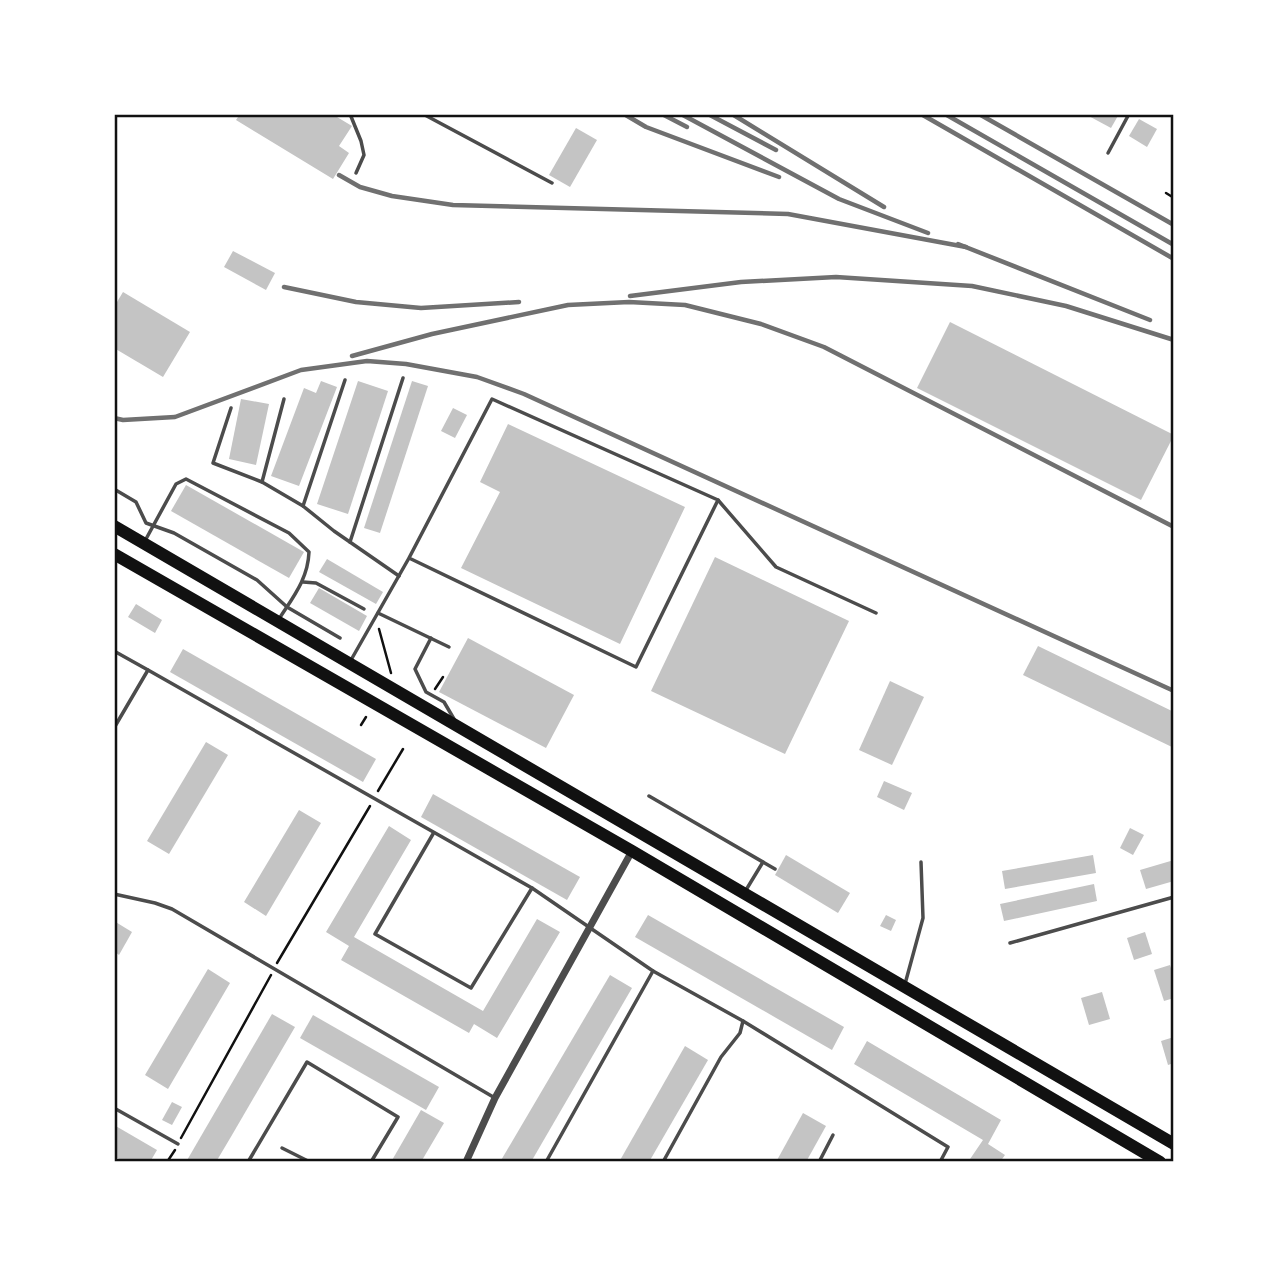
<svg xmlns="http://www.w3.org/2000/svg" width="1288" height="1276" font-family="Lato,sans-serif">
<rect width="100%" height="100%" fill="#fff"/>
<!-- building -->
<g fill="#c4c4c4">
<polygon points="240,114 332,114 352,126 339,146 349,153 333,179 236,120"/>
<polygon points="1085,114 1119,114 1111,128"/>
<polygon points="1139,119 1157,129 1147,147 1129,136"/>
<polygon points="576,128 597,140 570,187 549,175"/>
<polygon points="233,251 275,273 266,290 224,267"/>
<polygon points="123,292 190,332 163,377 114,348 114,307"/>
<polygon points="950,322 1174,435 1141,500 917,388"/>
<polygon points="321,381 337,387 299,486 271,476 304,388 316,393"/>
<polygon points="358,381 388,391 348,514 317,504"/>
<polygon points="412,381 428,386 380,533 364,528"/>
<polygon points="241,399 269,404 256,465 229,459"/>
<polygon points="453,408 467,415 455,438 441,431"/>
<polygon points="508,424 685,507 620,644 461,568 500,492 480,482"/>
<polygon points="186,485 304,552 289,578 171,511"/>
<polygon points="715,557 849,621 785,754 651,691"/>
<polygon points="327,559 383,592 376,604 319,572"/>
<polygon points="319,588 367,616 359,631 310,603"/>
<polygon points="136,604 162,620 155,633 128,617"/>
<polygon points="468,638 574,695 546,748 439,692"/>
<polygon points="1038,646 1174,712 1174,748 1023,675"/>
<polygon points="183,649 376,759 363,782 170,672"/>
<polygon points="890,681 924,697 892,765 859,750"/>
<polygon points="206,742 228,755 169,854 147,841"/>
<polygon points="884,781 912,793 904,810 877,797"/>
<polygon points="433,794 580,877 567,900 421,817"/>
<polygon points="299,810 321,823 266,916 244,902"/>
<polygon points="389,826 411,840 354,937 483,1011 537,919 560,932 497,1038 474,1024 469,1033 341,960 349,946 326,932"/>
<polygon points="1130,828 1144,835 1133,855 1120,848"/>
<polygon points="786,855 850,893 838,913 775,875"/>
<polygon points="1093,855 1096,873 1005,889 1002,871"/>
<polygon points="1174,860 1174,881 1146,889 1140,870"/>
<polygon points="1094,884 1097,901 1004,921 1000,904"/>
<polygon points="648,915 844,1027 832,1050 635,937"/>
<polygon points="886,915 896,920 891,931 880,926"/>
<polygon points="114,921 132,932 119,955 114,951"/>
<polygon points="1145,932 1152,954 1134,960 1127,938"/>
<polygon points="1170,965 1174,978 1174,998 1164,1001 1154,970"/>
<polygon points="208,969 230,983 168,1089 145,1075"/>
<polygon points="610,975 632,988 531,1162 500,1162"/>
<polygon points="1102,992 1110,1019 1089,1025 1081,998"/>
<polygon points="272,1014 295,1027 232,1135 216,1162 186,1162"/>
<polygon points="313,1015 439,1087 426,1110 300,1038"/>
<polygon points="1174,1037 1174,1063 1168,1065 1161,1041"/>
<polygon points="867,1041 1001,1120 988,1144 1005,1155 1000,1162 968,1162 983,1140 854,1064"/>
<polygon points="685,1046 708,1060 649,1162 619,1162"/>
<polygon points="172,1102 182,1107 172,1125 162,1120"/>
<polygon points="421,1110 444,1123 421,1162 391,1162"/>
<polygon points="803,1113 826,1126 806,1162 776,1162"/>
<polygon points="114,1125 157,1150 150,1162 124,1162 114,1156"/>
</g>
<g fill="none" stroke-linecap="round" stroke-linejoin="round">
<!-- path -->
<g stroke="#111" stroke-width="2.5">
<polyline points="1166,193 1174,198"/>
<polyline points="379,629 391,673"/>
<polyline points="435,689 443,677"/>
<polyline points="361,725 366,717"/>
<polyline points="378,791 403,749"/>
<polyline points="277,963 370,806"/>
<polyline points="181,1138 271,975"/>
<polyline points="167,1162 175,1150"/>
</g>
<!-- service -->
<g stroke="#4c4c4c" stroke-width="3.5">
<polyline points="350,114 361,141 364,155 356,173"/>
<polyline points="423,114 552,183"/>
<polyline points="1108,153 1129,114"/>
<polyline points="345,380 303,506 334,531 399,576"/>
<polyline points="284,399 262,482 303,506"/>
<polyline points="231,408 213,463 262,482"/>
<polyline points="114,489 136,502 146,523 174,533 257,580 287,607 340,638"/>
<polyline points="718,500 776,567 876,613"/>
<path d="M146,539l30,-55 10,-5 103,54 20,19c-1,27 -16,45 -30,67"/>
<polyline points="350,542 403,378"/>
<polyline points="303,582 316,583 364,609"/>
<polyline points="378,613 449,647"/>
<polyline points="431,638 415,669 426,692 444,702 454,719"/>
<polyline points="114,651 148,670"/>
<polyline points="351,660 409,558 492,399 718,500 636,667 409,558"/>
<polyline points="114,728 148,670 532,888 653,971 546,1162"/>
<polyline points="649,796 775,869"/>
<polyline points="433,834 375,934 471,988 532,888"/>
<polyline points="746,890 763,862"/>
<polyline points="114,894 155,903 172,909 495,1098"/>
<polyline points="1010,943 1174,897"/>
<polyline points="653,971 743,1021 948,1147 940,1162"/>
<polyline points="905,984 923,918 921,862"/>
<polyline points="114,1108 178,1144"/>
<polyline points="282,1148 310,1162"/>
<polyline points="248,1162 307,1062 398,1117 371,1162"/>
<polyline points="663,1162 721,1057 740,1033 743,1021"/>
<polyline points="819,1162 833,1135"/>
</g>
<!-- minor -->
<polyline stroke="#4c4c4c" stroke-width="7" points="466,1162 495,1098 632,851"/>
<!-- primary -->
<g stroke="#111" stroke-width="12">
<polyline points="114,526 1174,1144"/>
<polyline points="114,554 632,851 1160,1162"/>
</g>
<!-- rail -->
<g stroke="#707070" stroke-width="4.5">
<polyline points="624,114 646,127 779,177"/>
<polyline points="662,114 687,127"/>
<polyline points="681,114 839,199 928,233"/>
<polyline points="708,114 776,150"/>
<polyline points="732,114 884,207"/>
<polyline points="921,114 1174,259"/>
<polyline points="945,114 1174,245"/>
<polyline points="979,114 1174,225"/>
<polyline points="339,175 360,187 392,196 453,205 788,214 966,247"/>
<polyline points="958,244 1150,320"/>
<polyline points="284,287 356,302 421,308 519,302"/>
<polyline points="630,296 741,282 836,277 972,286 1066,306 1174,340"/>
<polyline points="352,356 432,334 568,305 629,302 685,305 761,324 824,347 1174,527"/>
<polyline points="114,418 123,420 175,417 301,370 367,361 406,364 477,377 524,394 1174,691"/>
</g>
</g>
<!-- border -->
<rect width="1288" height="1276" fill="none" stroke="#ffffff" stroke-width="231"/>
<rect x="116" y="116" width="1056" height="1044" fill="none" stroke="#111" stroke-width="2.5"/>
</svg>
